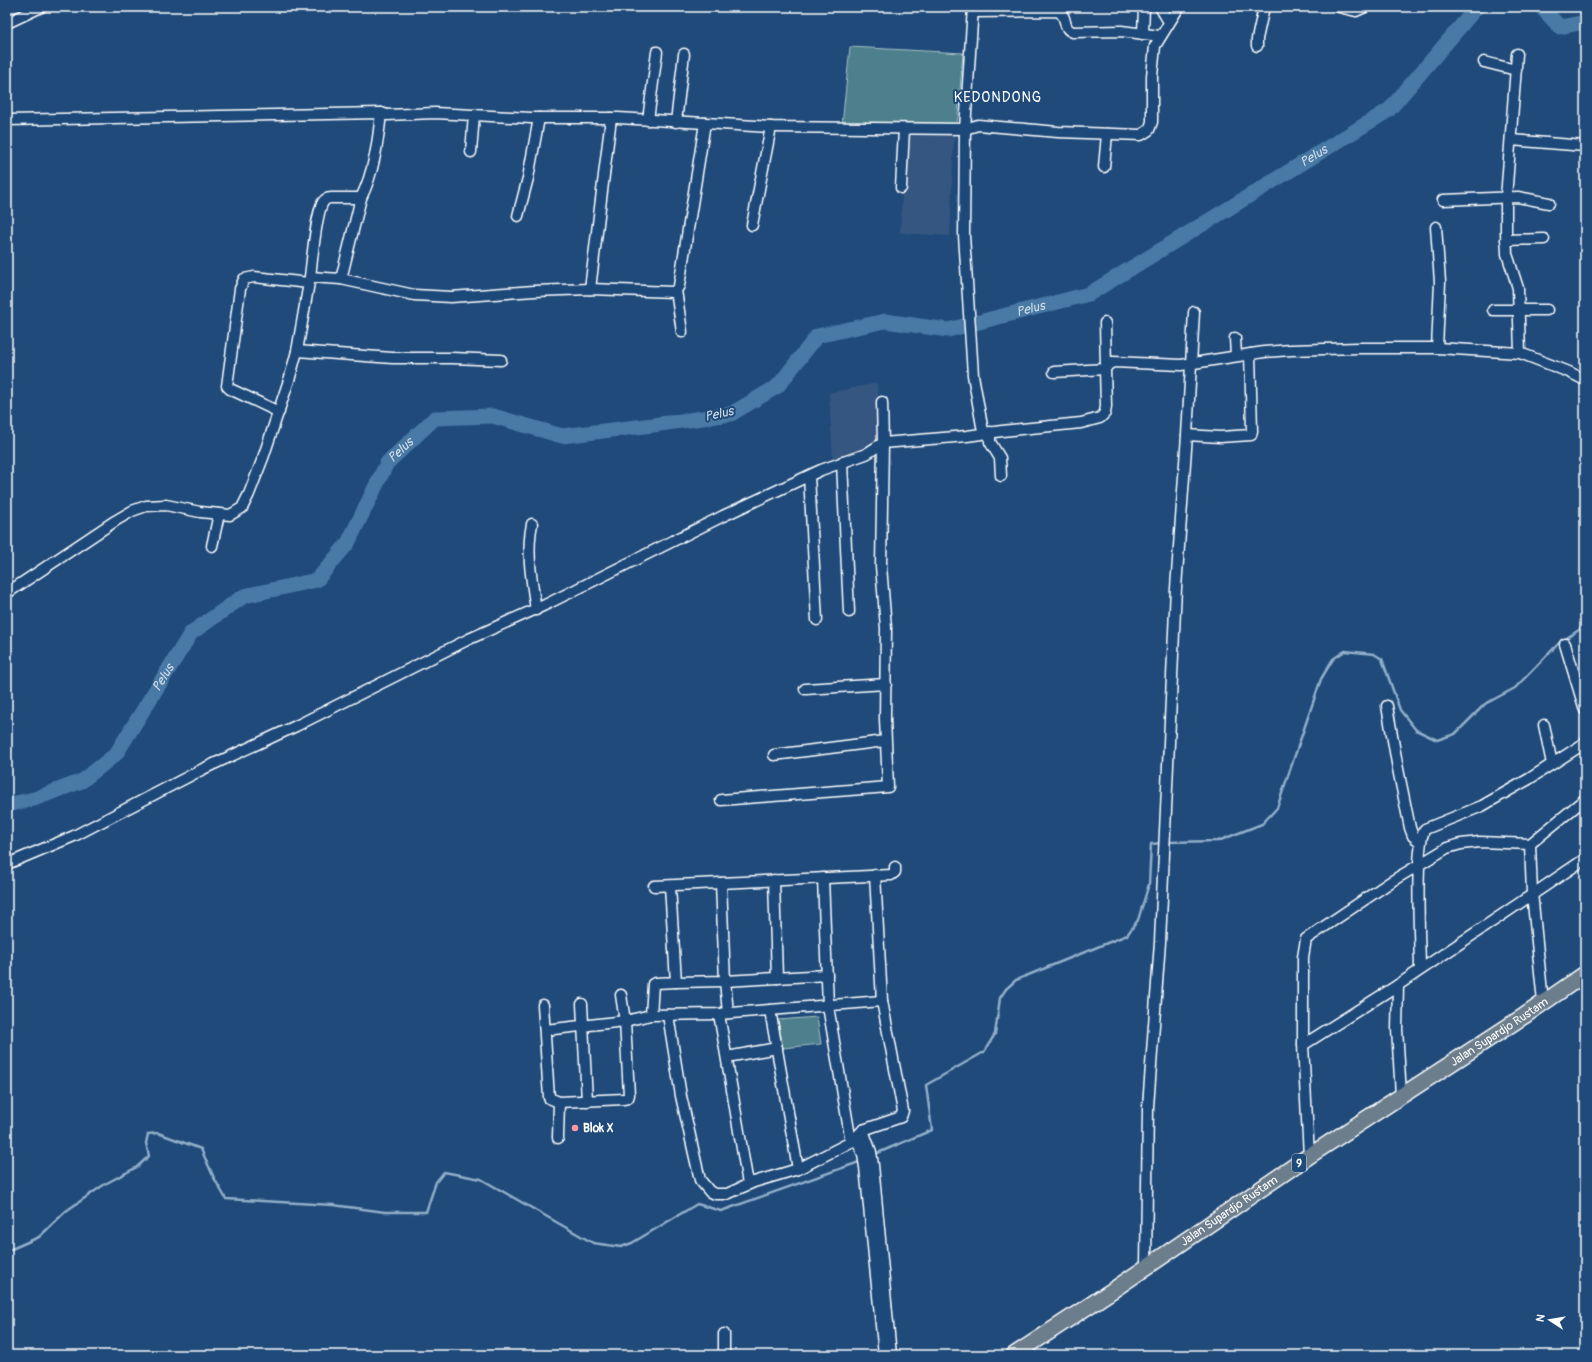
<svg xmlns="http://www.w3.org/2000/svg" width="1592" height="1362" font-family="Pangolin,sans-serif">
<rect width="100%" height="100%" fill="#1f4a7a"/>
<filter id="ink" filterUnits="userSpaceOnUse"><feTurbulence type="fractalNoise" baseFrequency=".025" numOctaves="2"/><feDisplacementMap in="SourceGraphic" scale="8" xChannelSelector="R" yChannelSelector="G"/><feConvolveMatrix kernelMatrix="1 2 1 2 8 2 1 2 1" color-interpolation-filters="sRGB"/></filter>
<g filter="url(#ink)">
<!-- built -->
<g fill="#365781">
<polygon points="905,135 954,135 950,236 900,233"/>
<polygon points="877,383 882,442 833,462 829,393"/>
</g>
<!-- green -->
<g fill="#4e808c" stroke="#a6c0c6">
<polygon points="850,47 963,53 957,127 842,125"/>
<polygon points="817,1017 821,1044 783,1048 778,1020"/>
</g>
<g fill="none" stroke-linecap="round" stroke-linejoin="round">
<!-- stream -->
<g stroke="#91afc9" stroke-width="2.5">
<polyline points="1167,842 1218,841 1262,824 1277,808 1321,679 1333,659 1345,651 1374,654 1382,659 1400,710 1416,730 1437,740 1455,734 1485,704 1515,688 1559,643 1585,626"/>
<polyline points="873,1155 932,1130 926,1085 984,1052 995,1034 1000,998 1006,989 1016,980 1127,935 1138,920 1149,884 1151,844 1162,843"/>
<polyline points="7,1251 39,1237 66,1211 105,1184 137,1167 149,1156 146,1143 148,1134 158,1133 201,1149 214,1178 226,1199 333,1205 385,1212 426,1212 436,1182 444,1172 481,1179 593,1243 621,1247 632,1243 697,1204 721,1211 862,1161"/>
</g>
<!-- river -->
<g stroke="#4879a5" stroke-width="15">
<polyline points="1541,7 1560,27 1585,22"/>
<path id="s1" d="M7,805l27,-6 48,-18 34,-27 75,-121 53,-37 73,-16 31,-37 39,-80 48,-45 58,-2 69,20 91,-11 78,-11 47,-28 39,-50 68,-15 63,9 141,-36 300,-184 88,-103"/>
</g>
<!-- minor casing -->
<g stroke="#fff" stroke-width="13">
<g id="minor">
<polyline points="1160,7 1169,22"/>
<polyline points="1339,7 1356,11 1365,7"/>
<path d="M973,12l85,-1c11,6 3,17 15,21l48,-1 39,5"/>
<polyline points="7,23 41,7"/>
<polyline points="1143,34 1144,7"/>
<polyline points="1257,46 1257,39 1264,7"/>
<polyline points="1517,54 1506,198 1506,232 1507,254 1518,288 1520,353"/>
<polyline points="1484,62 1516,70"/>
<polyline points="7,120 381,113 387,115 435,113 531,118 618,118 705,123"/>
<polyline points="648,120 657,52"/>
<polyline points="676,122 684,54"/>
<polyline points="1511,140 1585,146"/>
<polyline points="471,152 474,115"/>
<polyline points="1104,167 1107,134"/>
<polyline points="901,188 904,129"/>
<polyline points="1443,200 1518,197 1549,203"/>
<polyline points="518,216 528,178 539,118"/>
<polyline points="752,225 771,127"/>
<polyline points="1436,227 1440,282 1437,348"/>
<polyline points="1506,240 1544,239"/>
<path d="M310,277c2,-16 6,-64 13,-75 2,-3 5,-4 8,-4h30"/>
<path d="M341,279l20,-81c13,-26 17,-56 20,-85"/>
<polyline points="590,289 611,118"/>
<polyline points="676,290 682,332"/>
<polyline points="1493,310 1547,310"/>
<polyline points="1105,323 1106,367"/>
<polyline points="1235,338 1236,356"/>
<polyline points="297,351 392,358 452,358 501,360"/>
<polyline points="1054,372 1105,369"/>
<polyline points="279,412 230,389 227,386 240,289 244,279 254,277 309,283"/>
<polyline points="990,432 990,442 1000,458 1001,476"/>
<polyline points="984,433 982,426 973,375 964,235 965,129 978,125 1058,132 1141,135 1149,130 1152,122 1152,76 1155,46 1179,7"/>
<polyline points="1187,435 1220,437 1251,435 1252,431 1250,354"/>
<polyline points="842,462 849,612"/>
<polyline points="809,476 817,620"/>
<path d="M532,524c-6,28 0,58 4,86"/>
<polyline points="212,546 219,514"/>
<polyline points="7,593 115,521 132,511 146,506 166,505 200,512 230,515 242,508 249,494 263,458 290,377 297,351 310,277 341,279 414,295 451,297 534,291 590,289 673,292 676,290 679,286 705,123 771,127 965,129 973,7"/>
<polyline points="1565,644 1585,710"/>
<polyline points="805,689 886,684"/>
<polyline points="1387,706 1398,769 1410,828 1413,836 1420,842"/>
<polyline points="1544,725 1552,764"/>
<polyline points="774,755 885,741"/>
<polyline points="721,800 888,787 885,719 886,628 881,566 883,443 882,402"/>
<polyline points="1530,844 1532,893 1543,1002"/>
<polyline points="7,864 74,836 203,769 296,726 469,639 545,605 723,516 821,470 866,454 883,443 967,436 1002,431 1081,423 1100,418 1105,413 1106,406 1105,369 1108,365 1113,362 1181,365 1264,352 1291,350 1358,348 1437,348 1520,353 1569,372 1585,380"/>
<polyline points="823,878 828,1006 851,1142"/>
<polyline points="774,880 777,978"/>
<polyline points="721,883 725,981 728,1013"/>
<polyline points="654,886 891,875 895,872 895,867"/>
<polyline points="670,886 676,982 656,983 653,984 651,1015 719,1014 882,1001"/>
<path d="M1420,969c0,-25 -6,-124 5,-140l57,-23 47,-27 56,-36"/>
<polyline points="676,982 725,981 827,975"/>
<polyline points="582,1004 587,1101"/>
<polyline points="543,1005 549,1098 559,1102 624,1099 628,1098 629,1095 625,1021 621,995"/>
<polyline points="770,1010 798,1169"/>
<polyline points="719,1014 748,1184"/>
<polyline points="668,1015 681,1096 700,1180 710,1192 716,1194 727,1194 754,1182 798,1169 851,1142 863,1130 901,1117 903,1111 882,1001 875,875"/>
<polyline points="545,1030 625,1021 651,1015"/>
<polyline points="1303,1045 1303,957 1306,939 1392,881 1447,848 1461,844 1480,842 1530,844 1585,799"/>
<polyline points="727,1057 777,1048"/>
<polyline points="1401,1095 1397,1029 1398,985 1585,859"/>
<polyline points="863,1130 871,1152 873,1165 891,1355"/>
<polyline points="856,1137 863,1155 865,1167 884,1355"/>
<polyline points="558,1138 559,1102"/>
<polyline points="1309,1156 1303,1045 1398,985"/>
<polyline points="1146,1266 1148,1107 1160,942 1176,588 1187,435 1194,312"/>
<polyline points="724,1355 724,1334"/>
</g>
</g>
<!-- highway casing -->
<g stroke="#fff" stroke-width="18">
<g id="highway">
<path id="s2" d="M1014,1355l102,-67 193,-132 215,-140 61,-42"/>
</g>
</g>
<!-- minor -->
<use href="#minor" stroke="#1f4a7a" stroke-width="10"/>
<!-- highway -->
<use href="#highway" stroke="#6c7d8c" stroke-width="15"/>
</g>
</g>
<!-- markers -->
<circle fill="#ff9aa2" stroke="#1f4a7a" stroke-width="1.5" cx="575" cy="1128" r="4"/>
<g text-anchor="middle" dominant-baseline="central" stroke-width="4" stroke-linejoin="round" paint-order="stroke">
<!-- shield labels -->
<rect fill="#1f4a7a" stroke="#bcc9d7" stroke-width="1" x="1292" y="1154" width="14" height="18" rx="3"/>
<g font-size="11" font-weight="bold" fill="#fff">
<text x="1299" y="1163">9</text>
</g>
<!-- street labels -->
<g font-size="12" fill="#fff" stroke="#1f4a7a">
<text stroke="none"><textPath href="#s2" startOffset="583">Jalan Supardjo Rustam</textPath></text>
<text stroke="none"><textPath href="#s2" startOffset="259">Jalan Supardjo Rustam</textPath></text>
</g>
<!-- poi labels -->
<g font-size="12" font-weight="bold" fill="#fff" stroke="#1f4a7a" text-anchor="start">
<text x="583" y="1128">Blok X</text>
</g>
<!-- water labels -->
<g font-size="13" font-style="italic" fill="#d1dee8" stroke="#1f4a7a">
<text stroke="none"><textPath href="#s1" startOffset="1568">Pelus</textPath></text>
<text stroke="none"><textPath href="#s1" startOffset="1244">Pelus</textPath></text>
<text transform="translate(719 414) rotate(-12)">Pelus</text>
<text stroke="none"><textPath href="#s1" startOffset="560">Pelus</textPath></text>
<text stroke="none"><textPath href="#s1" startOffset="212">Pelus</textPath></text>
</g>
<!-- quarter labels -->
<g font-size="14" letter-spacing="1" fill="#fff" stroke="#1f4a7a">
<text x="998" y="97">KEDONDONG</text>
</g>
</g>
<!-- margin -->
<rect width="1592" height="1362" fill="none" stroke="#1f4a7a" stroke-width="24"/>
<rect x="12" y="12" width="1568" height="1338" fill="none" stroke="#fff" stroke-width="1.5" filter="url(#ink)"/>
<!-- north arrow -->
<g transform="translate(1550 1320) rotate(282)" stroke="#1f4a7a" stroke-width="3" paint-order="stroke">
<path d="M0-3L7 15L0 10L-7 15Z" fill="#ffffff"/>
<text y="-6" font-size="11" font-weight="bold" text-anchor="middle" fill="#ffffff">N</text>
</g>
</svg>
